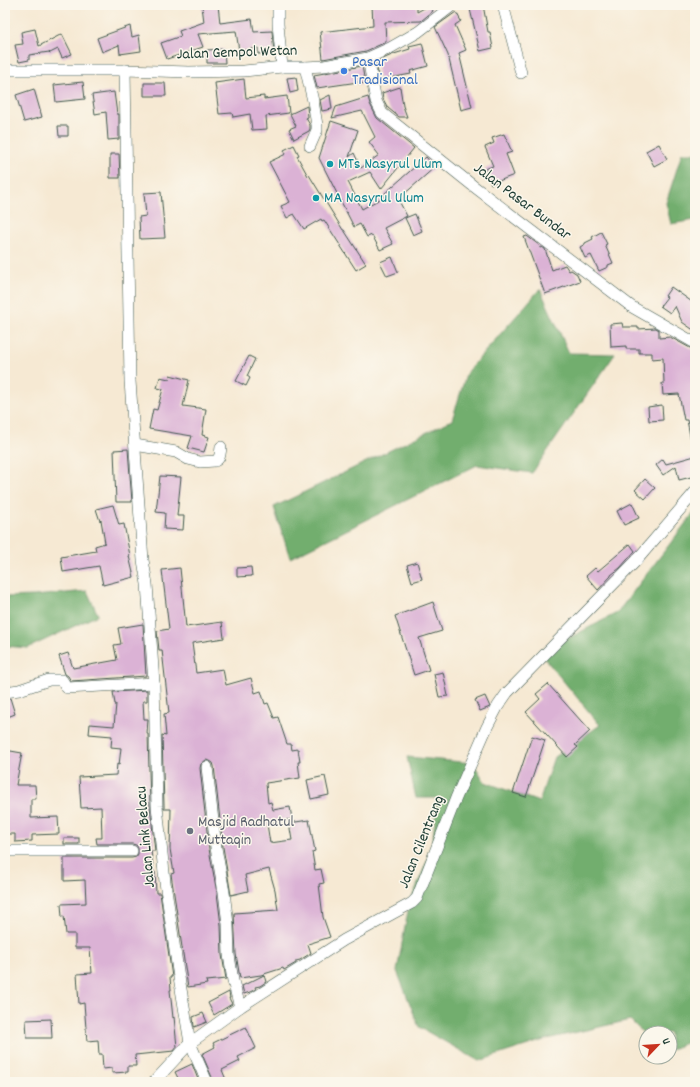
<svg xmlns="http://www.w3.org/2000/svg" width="700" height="1087" font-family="Dekko,sans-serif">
<rect width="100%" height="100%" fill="#fbf7ec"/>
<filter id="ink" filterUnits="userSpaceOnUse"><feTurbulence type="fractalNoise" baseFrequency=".025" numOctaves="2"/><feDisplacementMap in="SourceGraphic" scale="8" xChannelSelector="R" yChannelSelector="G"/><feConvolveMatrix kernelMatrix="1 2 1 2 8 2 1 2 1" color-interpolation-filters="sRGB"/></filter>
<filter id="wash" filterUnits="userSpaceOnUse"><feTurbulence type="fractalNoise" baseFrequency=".012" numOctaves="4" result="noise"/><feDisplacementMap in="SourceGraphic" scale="16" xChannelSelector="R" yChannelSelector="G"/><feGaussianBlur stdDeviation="0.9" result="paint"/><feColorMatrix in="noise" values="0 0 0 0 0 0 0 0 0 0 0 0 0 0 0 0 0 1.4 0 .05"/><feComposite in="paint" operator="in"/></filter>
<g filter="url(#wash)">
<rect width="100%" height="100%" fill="#f6e9d3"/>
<!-- forest -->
<g fill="#72ae6e" stroke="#487651">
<polygon points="682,153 695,153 695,220 671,224 666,203"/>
<polygon points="540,289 569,353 615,354 532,473 477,465 290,558 274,507 452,420 467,372"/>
<polygon points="695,511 695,1039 670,1050 670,1033 646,1033 646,1036 630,1020 547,1039 479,1061 419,1027 397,971 409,905 432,849 437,798 416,798 407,757 473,763 485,782 539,802 554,757 600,725 540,653 617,613"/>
<polygon points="87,591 98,615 28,648 5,646 5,597 34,596"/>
</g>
<g id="blocks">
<!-- building -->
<g fill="#dbb2d5">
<polygon points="218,5 220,23 252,19 254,32 272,31 274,53 258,54 258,48 239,51 236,31 198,34 203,47 167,59 161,43 181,36 179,31 204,22 202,6"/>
<polygon points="372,5 417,5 417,12 430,5 433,11 421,21 385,22 386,42 366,51 323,59 320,32 373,26"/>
<polygon points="469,5 483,5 488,32 490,32 493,48 480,51"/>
<polygon points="456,12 461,21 455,25 466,50 459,53 472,107 461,110 448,55 435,27"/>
<polygon points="130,26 132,37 139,35 141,51 120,54 119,45 102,52 97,38"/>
<polygon points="35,29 39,46 62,34 72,54 62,58 58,49 50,53 49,52 29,55 29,60 19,62 15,45 23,44 21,32"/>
<polygon points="422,43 428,66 410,71 411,74 379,80 376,62 394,54 410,49 409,46"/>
<polygon points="224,49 225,63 207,63 207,50"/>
<polygon points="362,66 365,83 359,84 358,82 317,88 314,75"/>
<polygon points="296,77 298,91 290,93 287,78"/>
<polygon points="244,79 246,98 264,96 264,99 287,96 289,113 266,116 267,129 252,130 250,114 233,117 232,113 219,114 215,83"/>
<polygon points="83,82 85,99 56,102 54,85"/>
<polygon points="144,83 165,83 166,96 144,96"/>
<polygon points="400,87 403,106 407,117 399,117 388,108 383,99 382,93"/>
<polygon points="34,89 42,117 24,122 16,95"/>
<polygon points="114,92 117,114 119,114 119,139 108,140 106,112 95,114 92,95"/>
<polygon points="330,95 332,109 322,111 320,100"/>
<polygon points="368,97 370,104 377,118 414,148 381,189 370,172 348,182 362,209 385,196 384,194 426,157 435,167 402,196 404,199 399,201 407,216 384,228 393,244 380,250 372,235 367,237 360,224 354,227 319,158 331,121 358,130 349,157 354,153 361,168 379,155 369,142 375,137 362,111 332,118 336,107"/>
<polygon points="307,106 308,117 306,118 310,125 310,129 309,131 294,139 289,129 296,126 290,114"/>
<polygon points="58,126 68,126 68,136 59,136"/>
<polygon points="504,134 512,152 506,154 514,175 491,184 485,169 493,166 485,147 494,143 492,138"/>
<polygon points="659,144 667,159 654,166 646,151"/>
<polygon points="294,145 299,155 297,156 308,176 309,175 343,230 344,230 366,264 356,270 324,220 322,221 321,219 304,229 294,214 287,218 281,206 290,202 269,162 286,154 284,150"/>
<polygon points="110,154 119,154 120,178 110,178"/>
<polygon points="161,192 165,238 140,239 139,217 146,216 144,193"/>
<polygon points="415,214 422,231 413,235 405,218"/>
<polygon points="601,232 607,244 605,245 613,263 608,265 608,267 599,271 591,255 585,258 580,247 585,244 585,243 593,239 592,237"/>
<polygon points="527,236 539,245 540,248 542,247 545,249 552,270 565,265 569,271 571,270 577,274 580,281 545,294 524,237"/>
<polygon points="392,257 398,272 387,276 380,262"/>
<polygon points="671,287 695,304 695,331 682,322 675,306 670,313 660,306 667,297 665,296"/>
<polygon points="622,323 623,327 638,327 638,329 656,328 659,330 659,338 670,337 692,349 695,350 695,441 691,441 687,420 684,420 679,394 663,395 662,383 664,383 663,358 652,359 652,353 639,353 639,349 626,349 626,346 611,347 610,324"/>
<polygon points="249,356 255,359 247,376 250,378 246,386 236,381"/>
<polygon points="170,375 189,380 183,406 206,409 202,435 209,437 204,452 188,448 192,436 149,429 153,409 157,410 163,389 157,388 160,377 169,379"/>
<polygon points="662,405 663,420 649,421 648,407"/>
<polygon points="128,449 132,502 116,502 114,450"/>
<polygon points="695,456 695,476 679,480 676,466 663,475 656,465 663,459 666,464"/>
<polygon points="160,476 181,477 177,516 184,516 183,530 164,529 165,513 156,512"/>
<polygon points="645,479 655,488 645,499 635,490"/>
<polygon points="632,503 639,518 624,525 617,511"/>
<polygon points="113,505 119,525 124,524 130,556 129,556 134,577 103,585 99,566 63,572 61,557 96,551 95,546 105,543 101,520 100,521 96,509"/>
<polygon points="630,544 635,551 620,568 611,575 611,576 598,590 586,576 595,568 598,571"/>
<polygon points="417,562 422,579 412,582 407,565"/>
<polygon points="251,567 252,576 237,577 237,568"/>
<polygon points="180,568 186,627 222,622 224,638 192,643 196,673 223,669 226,685 251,678 255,693 261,691 265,704 268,703 274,718 278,717 287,744 291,744 292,750 298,749 300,762 298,762 300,778 266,783 266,784 268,803 271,802 273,810 290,807 292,819 267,824 270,843 292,840 289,823 309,820 315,851 312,852 315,870 321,869 324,883 319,884 323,917 330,937 308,944 311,953 300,960 296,961 296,963 284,970 283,968 261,975 240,978 236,954 234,913 278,910 275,890 269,869 245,875 248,891 231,895 223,847 214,766 213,763 210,761 206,760 201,764 200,768 209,849 217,893 221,925 222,955 226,979 206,981 207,984 188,987 171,874 174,873 170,849 171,809 164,809 164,806 162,735 166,736 164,714 169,713 162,650 159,650 157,631 169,629 162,570"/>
<polygon points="433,602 442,631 419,638 429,670 414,675 395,616"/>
<polygon points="143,624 146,676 71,681 68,676 65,674 59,656 68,653 73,668 117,660 114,645 121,644 118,628"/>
<polygon points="443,672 448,696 439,697 434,674"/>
<polygon points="548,684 590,731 575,745 578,747 567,757 526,712 540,699 536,694"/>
<polygon points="147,690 147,701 143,701 144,719 148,719 147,734 148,734 150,806 155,851 151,851 154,873 155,872 156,893 160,893 172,977 170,977 171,990 170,990 173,1018 174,1017 177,1047 174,1051 135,1055 136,1066 128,1066 128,1072 112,1073 112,1068 103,1069 102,1054 99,1054 98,1040 87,1041 84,1003 79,1004 77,974 92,973 90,948 75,948 75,934 66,934 64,916 62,917 61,904 86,903 85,880 64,881 64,858 132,858 136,857 138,854 138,848 136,845 132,844 97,844 96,838 102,838 101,807 81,808 79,777 116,775 117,764 119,765 121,748 111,747 112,736 89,734 90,724 114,726 116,704 115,704 113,692"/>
<polygon points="485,696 490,707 480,711 475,700"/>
<polygon points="10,698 15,714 5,718 5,699"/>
<polygon points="532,736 545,740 526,797 513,793"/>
<polygon points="5,750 22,753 16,785 35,785 36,799 31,799 31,818 58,817 59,834 32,835 32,841 15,842 15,834 5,834"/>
<polygon points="325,776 329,795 311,799 307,780"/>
<rect x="64" y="838" width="15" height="6"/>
<polygon points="264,975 266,982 260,986 255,987 256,989 250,992 244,994 242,986"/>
<polygon points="229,992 230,998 229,998 232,1004 214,1015 208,1003"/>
<polygon points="203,1013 207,1022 194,1027 193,1017"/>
<polygon points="51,1019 52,1038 27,1038 26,1020"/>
<polygon points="246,1027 256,1048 238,1057 240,1061 222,1070 227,1082 214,1082 202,1054 215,1047 213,1043"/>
<polygon points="192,1064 199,1082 180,1082 175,1072"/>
</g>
</g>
</g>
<g filter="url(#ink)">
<use href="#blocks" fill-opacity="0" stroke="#3f574c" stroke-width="1"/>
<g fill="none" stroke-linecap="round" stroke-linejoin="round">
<!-- street casing -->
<g stroke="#3f574c" stroke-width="12">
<g id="street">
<polyline points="278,5 278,24 282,67"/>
<polyline points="503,5 521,73"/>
<polyline points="368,58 376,101 382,113 472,185 632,307 695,343"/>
<polyline points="305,67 313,101 317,125 317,130 310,146"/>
<polyline points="5,70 125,70 189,72 244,71 282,67 305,67 324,66 368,58 390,48 418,32 453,5"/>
<polyline points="125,70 130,381 143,560 147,584 154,683 157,806 165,882 178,971 190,1043 207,1082"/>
<path d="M135,445l41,7 12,7 12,3 15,-1c6,-3 5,-8 6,-14"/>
<polyline points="5,692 19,690 49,680 62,680 67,688 154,683"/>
<polyline points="207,767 216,848 224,892 228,924 229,955 233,981 240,1007"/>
<polyline points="5,851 132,851"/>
<polyline points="154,1082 190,1043 240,1007 344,940 412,903 417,898 456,798 487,727 498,706 507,693 636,561 695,492"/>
</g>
</g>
<!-- street -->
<use href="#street" stroke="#fff" stroke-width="11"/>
</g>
</g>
<!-- markers -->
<circle fill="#3f7fe0" stroke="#fbf7ec" stroke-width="1.5" cx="344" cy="71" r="4"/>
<g fill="#0f9aa8" stroke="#fbf7ec" stroke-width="1.5">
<circle cx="330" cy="164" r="4"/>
<circle cx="316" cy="198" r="4"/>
</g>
<circle fill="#6b7280" stroke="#fbf7ec" stroke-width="1.5" cx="190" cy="831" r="4"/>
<g text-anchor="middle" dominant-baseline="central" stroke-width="3" stroke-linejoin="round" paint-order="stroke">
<!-- street labels -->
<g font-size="16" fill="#1f3d34" stroke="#fbf7ec">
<text transform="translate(237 53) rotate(-2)">Jalan Gempol Wetan</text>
<text transform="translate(522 202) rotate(37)">Jalan Pasar Bundar</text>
<text transform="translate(146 837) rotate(-95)">Jalan Link Belacu</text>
<text transform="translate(422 842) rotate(-68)">Jalan Cilentrang</text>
</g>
<!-- shop labels -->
<g font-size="16" fill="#366cbe" stroke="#fbf7ec" text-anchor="start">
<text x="352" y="62">Pasar<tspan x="352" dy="18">Tradisional</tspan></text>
</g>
<!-- culture labels -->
<g font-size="16" fill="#0d838f" stroke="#fbf7ec" text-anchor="start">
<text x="338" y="164">MTs Nasyrul Ulum</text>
<text x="324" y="198">MA Nasyrul Ulum</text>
</g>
<!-- worship labels -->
<g font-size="16" fill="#5b616d" stroke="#fbf7ec" text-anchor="start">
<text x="198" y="822">Masjid Radhatul<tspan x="198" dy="18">Muttaqin</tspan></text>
</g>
</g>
<!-- margin -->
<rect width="700" height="1087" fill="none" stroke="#fbf7ec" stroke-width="20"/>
<!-- north arrow -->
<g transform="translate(658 1045) rotate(65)"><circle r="19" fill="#fbf7ec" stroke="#a3ada2"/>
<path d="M0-3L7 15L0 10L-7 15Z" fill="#c8321e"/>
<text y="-6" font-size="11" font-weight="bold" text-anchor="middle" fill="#1f3d34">U</text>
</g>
</svg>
